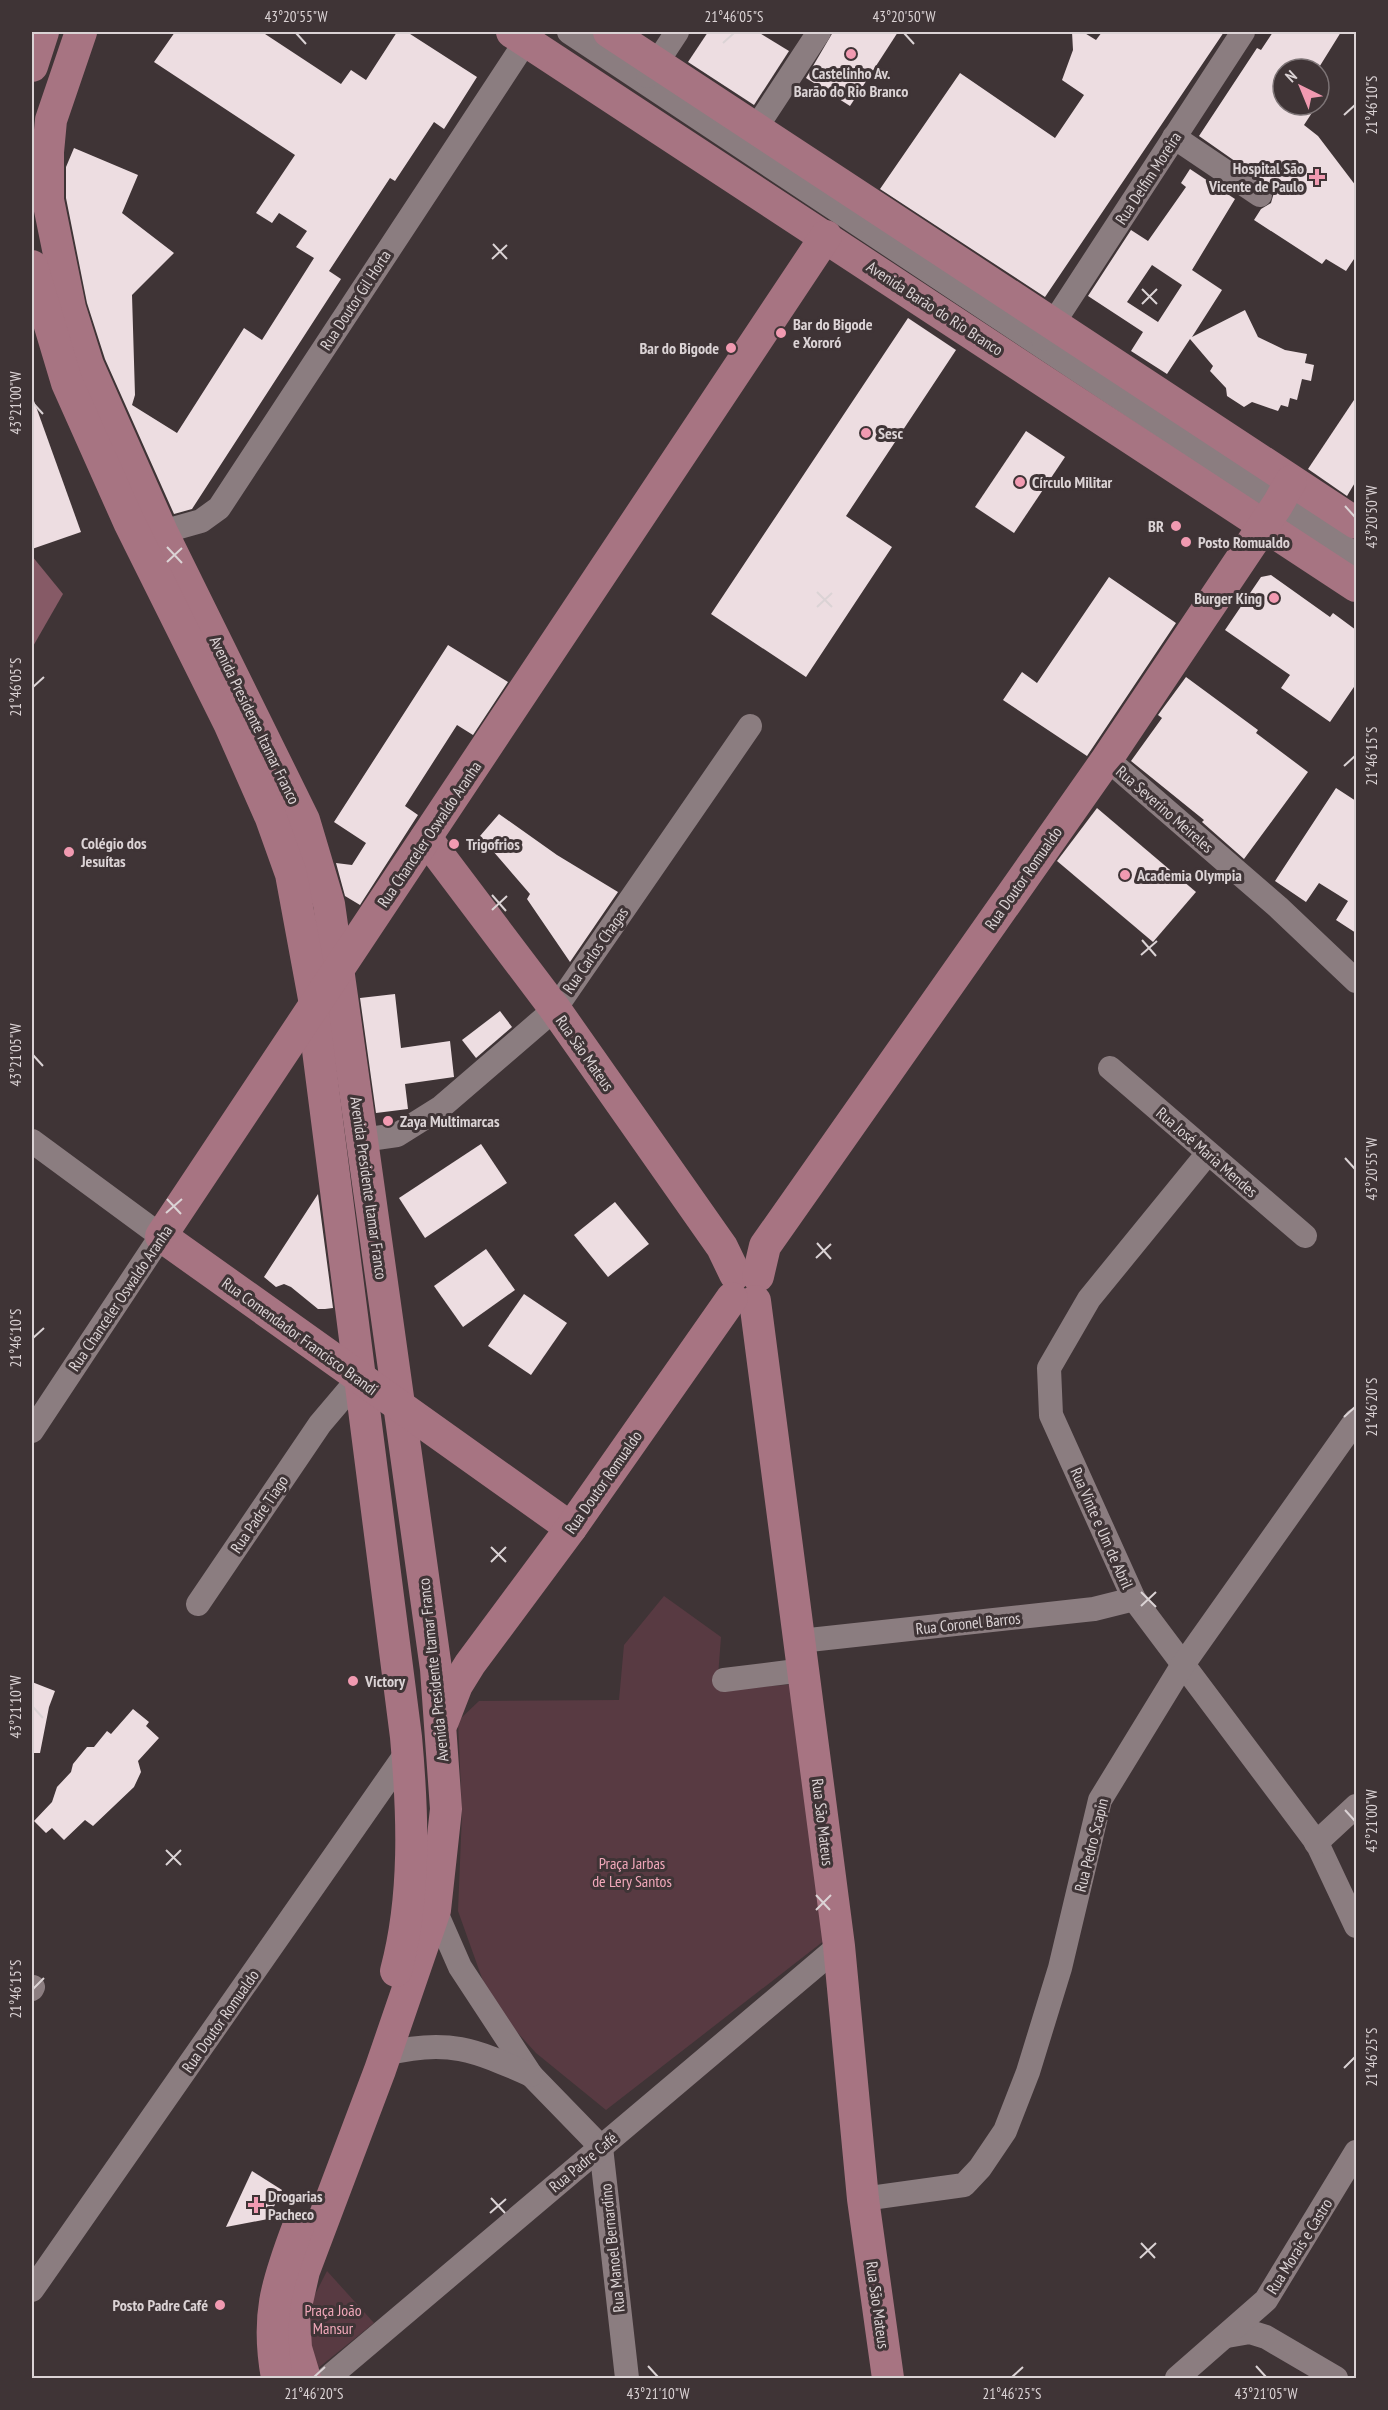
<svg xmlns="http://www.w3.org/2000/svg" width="1388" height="2410" font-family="'PT Sans Narrow',sans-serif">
<rect width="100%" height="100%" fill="#3f3436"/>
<!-- green -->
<g fill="#583a42">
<polygon points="664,1596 721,1637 717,1690 797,1684 825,1940 606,2110 536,2053 506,2020 488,1995 458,1911 462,1813 458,1721 479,1701 619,1700 624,1645"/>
<polygon points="327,2271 374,2323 312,2373 304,2316"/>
</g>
<!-- forest -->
<polygon fill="#865a66" points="32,556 63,594 32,648"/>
<!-- building -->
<g fill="#eddde1" fill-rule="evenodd">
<polygon points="175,32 262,32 341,84 351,70 366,80 397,32 407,32 477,77 444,129 434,122 395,181 390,178 329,271 341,279 192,509 174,514 105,359 87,303 66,198 66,167 74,148 138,175 122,213 174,253 132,295 135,395 132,405 177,433 244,328 262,340 314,258 296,247 307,231 279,213 272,223 256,213 295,155 154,62"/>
<polygon points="708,32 758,32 789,51 754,105 688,62"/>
<polygon points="833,32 898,32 850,106 806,78"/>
<polygon points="1072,32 1083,32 1096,40 1102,32 1224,32 1045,297 880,189 960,73 1055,138 1084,95 1062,80 1073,50"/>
<polygon points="1273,32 1341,32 1318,69 1283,69 1283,105 1317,105 1304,125 1318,136 1356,186 1356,256 1346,271 1326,259 1322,264 1254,220 1261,209 1271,203 1275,189 1199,136 1257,48 1261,50"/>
<path d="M1190,169l45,30 -43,71 30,20 -30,47 53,-27 13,27 27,13 22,4 -2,9 9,2 -3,16 -9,-2 -5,21 -7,-2 -2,9 -7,-2 -3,6 -26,-9 -8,5 -17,-11 -1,-8 -16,-17 3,-5 -23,-27 -23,35 -36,-23 12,-19 -55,-36 43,-66 17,11 38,-54 -5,-4zM1152,265l30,20 -24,37 -31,-20z"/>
<polygon points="908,318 956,350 846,516 892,547 806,677 711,614"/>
<polygon points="1356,397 1356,481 1347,496 1308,469"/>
<polygon points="34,401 81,532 32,549 32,402"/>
<polygon points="1026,431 1065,457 1014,533 975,507"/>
<polygon points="1271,575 1330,617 1333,613 1356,630 1356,684 1330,722 1281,688 1290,675 1225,630 1261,577"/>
<polygon points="1109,577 1176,623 1087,756 1003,700 1022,672 1037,683"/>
<polygon points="448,645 508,682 473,735 457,725 405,806 418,815 360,905 345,896 336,863 352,865 366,843 334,822"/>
<polygon points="1186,677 1258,730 1256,733 1308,772 1244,859 1202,822 1204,820 1131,761 1162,718 1158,715"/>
<polygon points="1336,788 1356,801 1356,933 1336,920 1348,901 1319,883 1306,902 1275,881"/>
<polygon points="1097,808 1196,892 1153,942 1057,861"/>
<polygon points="499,814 557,855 618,892 570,962 527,899 530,894 480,836"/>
<polygon points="395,994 401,1048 450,1041 454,1077 405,1084 408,1109 376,1113 360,998"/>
<polygon points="500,1011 512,1027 476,1058 462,1040"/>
<polygon points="481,1144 507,1183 425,1238 399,1198"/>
<polygon points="318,1194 333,1308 325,1309 318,1309 291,1287 284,1284 276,1287 264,1277"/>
<polygon points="615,1202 649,1244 608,1277 574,1235"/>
<polygon points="486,1249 515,1290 463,1327 434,1286"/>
<polygon points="524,1294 567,1323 531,1375 488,1346"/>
<polygon points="32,1682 55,1691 49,1707 40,1753 32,1753"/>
<polygon points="133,1709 149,1722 146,1726 159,1738 138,1761 141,1772 134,1787 93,1826 85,1820 64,1840 52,1828 46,1833 34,1821 52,1802 57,1787 71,1772 73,1764 87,1747 94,1747 107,1731 111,1734"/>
<polygon points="252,2171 282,2190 268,2219 226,2227"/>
</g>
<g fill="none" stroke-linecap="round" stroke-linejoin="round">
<!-- minor -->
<g stroke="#8b7d80" stroke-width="24">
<polyline points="569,32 1356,555"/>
<polyline points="648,76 677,32"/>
<polyline points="756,128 819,32"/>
<polyline points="1174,137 1260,195"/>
<polyline points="1043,339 1243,32"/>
<polyline points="162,532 201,521 219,508 526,41"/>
<polyline points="1107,759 1278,907 1356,981"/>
<polyline points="1110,1068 1305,1236"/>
<polyline points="362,1140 397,1135 440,1108 555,1009 750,726"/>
<polyline points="32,1141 161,1236 32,1431"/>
<polyline points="1208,1153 1089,1299 1049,1368 1051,1415 1134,1599 1317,1843 1356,1926"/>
<polyline points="198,1604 320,1424 359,1378"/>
<polyline points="800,1641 1094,1609 1134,1599"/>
<polyline points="724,1680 804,1670"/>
<polyline points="1316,1843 1356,1806"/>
<polyline points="435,1910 460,1967 531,2075 601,2147 627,2378"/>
<polyline points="32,1989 33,1987"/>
<path d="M386,2054c61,-16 89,-4 145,21"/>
<polyline points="863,2199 964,2185 980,2168 1005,2131 1028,2072 1060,1968 1100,1800 1182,1666 1356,1420"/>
<polyline points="32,2290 407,1752"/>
<polyline points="1227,2336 1250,2332 1266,2337 1336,2378"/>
<polyline points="328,2378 839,1946"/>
<polyline points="1177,2378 1266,2300 1356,2152"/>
</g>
<!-- major -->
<g stroke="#a77482" stroke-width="32">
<polyline points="81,32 51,120 48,152 48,200 70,308 88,365 162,532 304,820 329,904 436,1669 446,1809 435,1910 380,2070 304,2271 294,2315 296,2348 305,2378"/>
<polyline points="512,32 1356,586"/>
<polyline points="609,32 1356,523"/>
<polyline points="32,66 43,32"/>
<path d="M32,266l35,117 62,139 100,201 42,95 20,56 24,130 -2,7 93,726c7,77 10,159 -10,234"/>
<polyline points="426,838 555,1009 722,1247 735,1274"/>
<polyline points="758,1276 765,1246 1107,759 1278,504 1291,481"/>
<polyline points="755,1301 839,1946 863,2199 888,2378"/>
<polyline points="571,1528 161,1236 826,236"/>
<polyline points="443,1721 457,1685 470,1664 571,1528 732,1298"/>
<path d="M277,2378c-11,-61 -1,-93 21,-151"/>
</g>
</g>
<!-- ticks -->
<path fill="none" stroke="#dbd3d5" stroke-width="2" d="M296,33l10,11M904,33l10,11M723,43l11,-10M1344,115l11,-10M493,244l14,15M492,259l15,-14M1142,289l15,15M1142,304l15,-15M33,403l10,11M1345,506l10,11M167,547l15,16M167,562l15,-14M817,592l15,15M817,607l15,-14M33,687l11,-10M1344,766l11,-10M492,895l14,16M492,910l15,-14M1142,940l14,16M1141,955l16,-14M33,1055l10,11M1345,1158l10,11M167,1199l14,15M166,1213l16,-14M817,1243l14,16M816,1258l15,-14M33,1338l11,-10M1344,1417l11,-10M491,1547l15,15M491,1562l15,-15M1141,1592l15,15M1141,1606l15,-14M33,1707l10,11M1345,1810l10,11M166,1850l15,15M166,1865l15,-15M816,1895l14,15M816,1910l15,-15M33,1989l11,-11M1344,2068l11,-11M491,2198l14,15M490,2213l16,-14M1141,2243l14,15M1140,2258l16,-15M648,2366l10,11M1256,2366l10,11M314,2377l11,-10M1012,2377l11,-10"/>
<!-- markers -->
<g fill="#f19ab1" stroke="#3f3436" stroke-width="2">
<circle cx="851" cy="54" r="6"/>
<path d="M1314 168h6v6h6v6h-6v6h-6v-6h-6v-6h6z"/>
<circle cx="781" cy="333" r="6"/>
<circle cx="731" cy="348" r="6"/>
<circle cx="866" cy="433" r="6"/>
<circle cx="1020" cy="482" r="6"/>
<circle cx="1176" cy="526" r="6"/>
<circle cx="1186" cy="542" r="6"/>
<circle cx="1274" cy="598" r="6"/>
<circle cx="454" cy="844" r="6"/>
<circle cx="69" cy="852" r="6"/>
<circle cx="1125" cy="875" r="6"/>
<circle cx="388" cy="1121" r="6"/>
<circle cx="353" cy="1681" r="6"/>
<path d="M253 2196h6v6h6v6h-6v6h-6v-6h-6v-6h6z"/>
<circle cx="220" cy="2305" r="6"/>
</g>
<g text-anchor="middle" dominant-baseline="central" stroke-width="6" stroke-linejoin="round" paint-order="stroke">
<!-- poi labels -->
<g font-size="16" font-weight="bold" fill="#dbd3d5" stroke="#3f3436" text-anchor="start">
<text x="851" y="73" text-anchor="middle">Castelinho Av.<tspan x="851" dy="18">Barão do Rio Branco</tspan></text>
<text x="1304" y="168" text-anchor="end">Hospital São<tspan x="1304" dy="18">Vicente de Paulo</tspan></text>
<text x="793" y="324">Bar do Bigode<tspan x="793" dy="18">e Xororó</tspan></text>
<text x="719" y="348" text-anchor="end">Bar do Bigode</text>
<text x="878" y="433">Sesc</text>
<text x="1032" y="482">Círculo Militar</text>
<text x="1164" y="526" text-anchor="end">BR</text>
<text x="1198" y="542">Posto Romualdo</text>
<text x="1262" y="598" text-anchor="end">Burger King</text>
<text x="81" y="843">Colégio dos<tspan x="81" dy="18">Jesuítas</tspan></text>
<text x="466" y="844">Trigofrios</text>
<text x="1137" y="875">Academia Olympia</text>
<text x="400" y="1121">Zaya Multimarcas</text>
<text x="365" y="1681">Victory</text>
<text x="268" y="2196">Drogarias<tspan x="268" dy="18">Pacheco</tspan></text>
<text x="208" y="2305" text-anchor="end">Posto Padre Café</text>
</g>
<!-- street labels -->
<g font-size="16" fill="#dbd3d5" stroke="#3f3436">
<text transform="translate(1148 178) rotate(-57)">Rua Delfim Moreira</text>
<text transform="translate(355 300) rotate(-57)">Rua Doutor Gil Horta</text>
<text transform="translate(935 308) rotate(33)">Avenida Barão do Rio Branco</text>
<text transform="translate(255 720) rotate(64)">Avenida Presidente Itamar Franco</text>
<text transform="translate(1165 809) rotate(41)">Rua Severino Meireles</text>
<text transform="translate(429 834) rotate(-56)">Rua Chanceler Oswaldo Aranha</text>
<text transform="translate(1023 878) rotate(-55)">Rua Doutor Romualdo</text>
<text transform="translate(595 950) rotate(-55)">Rua Carlos Chagas</text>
<text transform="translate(585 1053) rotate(55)">Rua São Mateus</text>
<text transform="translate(1207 1152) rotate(41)">Rua José Maria Mendes</text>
<text transform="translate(369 1188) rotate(82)">Avenida Presidente Itamar Franco</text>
<text transform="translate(120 1298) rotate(-56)">Rua Chanceler Oswaldo Aranha</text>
<text transform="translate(300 1336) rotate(36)">Rua Comendador Francisco Brandi</text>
<text transform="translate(603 1482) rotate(-55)">Rua Doutor Romualdo</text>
<text transform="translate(259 1514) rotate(-56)">Rua Padre Tiago</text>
<text transform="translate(1102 1528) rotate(66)">Rua Vinte e Um de Abril</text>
<text transform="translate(968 1623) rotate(-6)">Rua Coronel Barros</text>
<text transform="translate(433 1670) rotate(-96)">Avenida Presidente Itamar Franco</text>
<text transform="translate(823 1822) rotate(83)">Rua São Mateus</text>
<text transform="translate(1091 1845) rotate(-76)">Rua Pedro Scapin</text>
<text transform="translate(220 2021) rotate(-55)">Rua Doutor Romualdo</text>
<text transform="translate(583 2162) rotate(-40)">Rua Padre Café</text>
<text transform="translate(1299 2246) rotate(-58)">Rua Morais e Castro</text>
<text transform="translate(612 2248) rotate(-96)">Rua Manoel Bernardino</text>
<text transform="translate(878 2305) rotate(82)">Rua São Mateus</text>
</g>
<!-- park labels -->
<g font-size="16" fill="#f1a8ba" stroke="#3f3436">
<text x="632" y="1863">Praça Jarbas<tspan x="632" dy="18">de Lery Santos</tspan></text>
<text x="333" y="2310">Praça João<tspan x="333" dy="18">Mansur</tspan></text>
</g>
</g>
<!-- border -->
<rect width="1388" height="2410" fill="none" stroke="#3f3436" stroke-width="66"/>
<!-- north arrow -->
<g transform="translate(1301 87) rotate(317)"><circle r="28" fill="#3f3436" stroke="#7d7476" stroke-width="1.5"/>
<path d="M0-4.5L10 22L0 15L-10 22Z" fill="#f19ab1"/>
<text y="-9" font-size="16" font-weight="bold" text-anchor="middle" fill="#dbd3d5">N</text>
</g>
<rect x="33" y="33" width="1322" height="2344" fill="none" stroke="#dbd3d5" stroke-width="2"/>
<g font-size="15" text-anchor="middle" fill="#dbd3d5">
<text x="296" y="22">43°20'55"W</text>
<text x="734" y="22">21°46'05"S</text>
<text x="904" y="22">43°20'50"W</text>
<text transform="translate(1372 105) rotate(-90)" y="5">21°46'10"S</text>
<text transform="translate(16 403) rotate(-90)" y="5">43°21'00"W</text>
<text transform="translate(1372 517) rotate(-90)" y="5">43°20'50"W</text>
<text transform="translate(16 687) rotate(-90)" y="5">21°46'05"S</text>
<text transform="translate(1372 756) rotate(-90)" y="5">21°46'15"S</text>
<text transform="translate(16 1055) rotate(-90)" y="5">43°21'05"W</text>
<text transform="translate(1372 1169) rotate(-90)" y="5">43°20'55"W</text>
<text transform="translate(16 1338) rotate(-90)" y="5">21°46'10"S</text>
<text transform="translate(1372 1407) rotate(-90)" y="5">21°46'20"S</text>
<text transform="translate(16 1707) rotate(-90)" y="5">43°21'10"W</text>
<text transform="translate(1372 1821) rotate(-90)" y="5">43°21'00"W</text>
<text transform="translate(16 1989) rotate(-90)" y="5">21°46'15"S</text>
<text transform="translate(1372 2057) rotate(-90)" y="5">21°46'25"S</text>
<text x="314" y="2399">21°46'20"S</text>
<text x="658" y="2399">43°21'10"W</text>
<text x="1012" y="2399">21°46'25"S</text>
<text x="1266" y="2399">43°21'05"W</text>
</g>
</svg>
